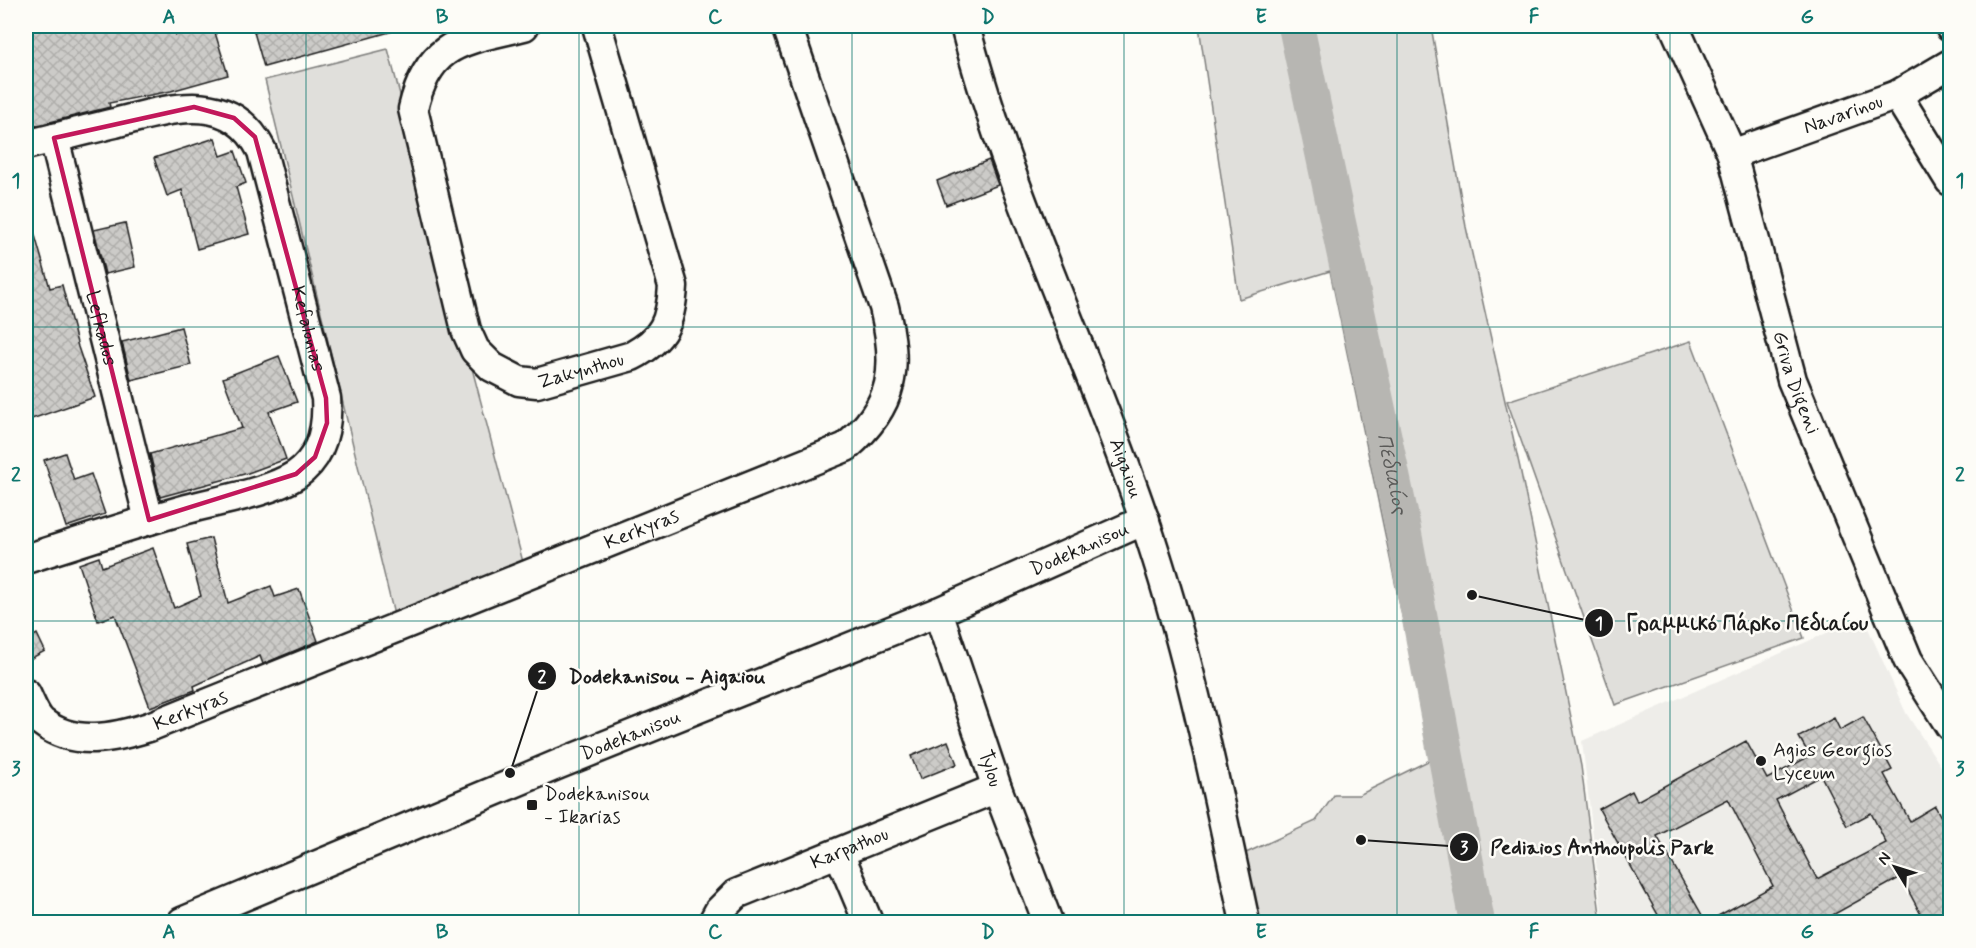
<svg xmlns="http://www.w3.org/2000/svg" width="1976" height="948" font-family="Mynerve,sans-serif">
<defs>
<pattern id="building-cross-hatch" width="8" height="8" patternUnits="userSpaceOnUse" patternTransform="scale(1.5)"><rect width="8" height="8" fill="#cccbc8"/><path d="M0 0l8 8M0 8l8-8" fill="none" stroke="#afaeab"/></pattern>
</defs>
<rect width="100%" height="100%" fill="#fdfcf7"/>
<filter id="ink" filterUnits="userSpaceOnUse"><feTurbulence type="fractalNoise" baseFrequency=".0167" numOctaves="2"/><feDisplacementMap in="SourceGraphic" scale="12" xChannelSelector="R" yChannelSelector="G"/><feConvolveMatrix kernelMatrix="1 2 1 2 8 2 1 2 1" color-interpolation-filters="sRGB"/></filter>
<g filter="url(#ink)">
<!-- built -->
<polygon fill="#eeede9" points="1863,617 1906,713 1950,780 1950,922 1603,922 1582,741"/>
<!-- green -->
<g fill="#e0dfdb" stroke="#7e7e7c" stroke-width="1.5">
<polygon points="1199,26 1431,26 1466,227 1520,468 1581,766 1601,922 1254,922 1235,858 1316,821 1334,795 1359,795 1432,759 1330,271 1239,299"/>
<polygon points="388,49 523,562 394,615 265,80"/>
<polygon points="1691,341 1804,638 1615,705 1507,401"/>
</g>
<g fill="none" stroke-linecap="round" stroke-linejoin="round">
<!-- river -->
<path stroke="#b7b6b2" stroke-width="36" id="s1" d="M1296,26l104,487 77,409"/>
</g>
<!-- building -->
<g fill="url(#building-cross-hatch)" stroke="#1c1c1c" stroke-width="1.5" fill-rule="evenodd">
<polygon points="26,26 175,26 176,35 213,26 228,75 171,91 109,103 110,107 26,128"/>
<polygon points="278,26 396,26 397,30 264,67 254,32"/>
<polygon points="215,138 221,156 235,151 246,183 236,187 249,234 197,249 182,190 167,196 154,158"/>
<polygon points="989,160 998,185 946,205 937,181"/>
<polygon points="26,218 30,218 50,288 62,285 78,347 95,397 26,421"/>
<polygon points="125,223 135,267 105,274 94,230"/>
<polygon points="181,327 191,365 131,380 122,342"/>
<polygon points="279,356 297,402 269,412 286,459 248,473 160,497 150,454 242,428 223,378"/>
<polygon points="65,453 74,480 91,474 105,514 66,527 44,460"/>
<polygon points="211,538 228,603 271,586 275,597 299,589 318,641 263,664 260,656 194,686 195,690 150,707 115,615 98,621 79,564 99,557 102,567 153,548 174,608 201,596 187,544"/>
<polygon points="37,634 45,651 26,661 26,640"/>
<path d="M1863,717l29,53 -8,4 26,47 25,-15 15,28v25l-7,4 7,13v46h-25l-24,-45 -72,40 3,5h-125l66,-36 -45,-87 -71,37 49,86h-44l-63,-113 33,-18 5,10 109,-60 21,38 43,-23 -11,-19 35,-19 6,12zM1821,776l26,50 24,-13 15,30 -69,36 -41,-79z"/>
<polygon points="948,741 957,764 920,779 911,756"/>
</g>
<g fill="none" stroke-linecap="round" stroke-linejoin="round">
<!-- minor casing -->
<g stroke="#1c1c1c" stroke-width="33">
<g id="minor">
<path id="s2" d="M524,26c-60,15 -95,14 -111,83l53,221 9,20 17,17 27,14 18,2 95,-27c32,-17 39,-35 41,-70l-76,-260"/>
<path id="s3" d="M965,26c44,169 123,328 179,493 45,131 72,268 101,403"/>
<path id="s4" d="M1674,26l58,128 60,226 116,280 42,66"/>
<polyline points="1950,26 1950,27"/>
<polyline points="1897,95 1950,181"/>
<path id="s5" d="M54,138l95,382"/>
<path id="s6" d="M26,145c29,-7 59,-15 89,-22 54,-14 115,-35 147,28l64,247c2,30 -4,59 -30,77 -28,18 -77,25 -109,34 -54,15 -108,33 -161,50"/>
<path id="s7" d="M1732,154l165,-59 53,-31"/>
<path id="s8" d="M938,612l59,176 51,134"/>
<path id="s9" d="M26,694c4,8 9,22 16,28 32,25 72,16 107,5l697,-280c49,-42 53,-79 38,-140l-97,-281"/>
<polyline points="839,853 868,922"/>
<path id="s10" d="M182,922l377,-158 379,-152 207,-92"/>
<path id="s11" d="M713,922l6,-11 17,-17 261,-106"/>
</g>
</g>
<!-- minor -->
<use href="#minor" stroke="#fdfcf7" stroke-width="28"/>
</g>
</g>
<!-- marked area -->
<path fill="none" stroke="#c2185b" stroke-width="4.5" stroke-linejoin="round" d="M194,107l40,11 21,19 71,261 1,25 -12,34 -19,17 -147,46 -95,-382z"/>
<!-- grid -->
<path fill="none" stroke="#0f766e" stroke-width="1.5" stroke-opacity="0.55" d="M306,26v896M579,26v896M852,26v896M1124,26v896M1397,26v896M1670,26v896M26,327h1924M26,621h1924"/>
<!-- markers -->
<g fill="#1c1c1c" stroke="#fdfcf7" stroke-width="2">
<circle cx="1761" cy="761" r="6"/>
<rect x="526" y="799" width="12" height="12" rx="3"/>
</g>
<g text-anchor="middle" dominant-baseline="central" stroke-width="5" stroke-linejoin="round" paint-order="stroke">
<!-- street labels -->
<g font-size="20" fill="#1c1c1c" stroke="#fdfcf7">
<text stroke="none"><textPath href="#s7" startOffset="118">Navarinou</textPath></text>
<text stroke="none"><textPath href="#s5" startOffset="196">Lefkados</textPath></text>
<text stroke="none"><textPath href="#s6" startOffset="441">Kefalonias</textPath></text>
<text stroke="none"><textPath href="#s2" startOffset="518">Zakynthou</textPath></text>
<text stroke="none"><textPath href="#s4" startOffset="378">Griva Digeni</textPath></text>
<text stroke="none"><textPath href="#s3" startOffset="471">Aigaiou</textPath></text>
<text stroke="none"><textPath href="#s9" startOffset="675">Kerkyras</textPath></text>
<text stroke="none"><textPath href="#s10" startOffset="972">Dodekanisou</textPath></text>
<text stroke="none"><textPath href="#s9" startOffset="189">Kerkyras</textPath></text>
<text stroke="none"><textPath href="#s10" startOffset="486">Dodekanisou</textPath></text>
<text stroke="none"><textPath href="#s8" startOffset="165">Tylou</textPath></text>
<text stroke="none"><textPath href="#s11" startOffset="159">Karpathou</textPath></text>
</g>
<!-- poi labels -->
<g font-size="20" fill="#1c1c1c" stroke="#fdfcf7" text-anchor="start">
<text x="1773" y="750">Agios Georgios<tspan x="1773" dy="23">Lyceum</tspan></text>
<text x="544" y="794">Dodekanisou<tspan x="544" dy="23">- Ikarias</tspan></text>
</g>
<!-- water labels -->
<g font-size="21" font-style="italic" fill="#5a5a58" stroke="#fdfcf7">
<text stroke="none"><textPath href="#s1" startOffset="458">Πεδιαίος</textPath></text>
</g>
</g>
<!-- callouts -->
<path fill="none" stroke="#1c1c1c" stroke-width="2" d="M1472 595L1599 623M510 773L542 676M1361 840L1464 847"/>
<g fill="#1c1c1c" stroke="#fdfcf7" stroke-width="2">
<circle cx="1472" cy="595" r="6"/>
<circle cx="510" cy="773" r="6"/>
<circle cx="1361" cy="840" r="6"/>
<circle cx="1599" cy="623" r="15"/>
<circle cx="542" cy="676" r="15"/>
<circle cx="1464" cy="847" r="15"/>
</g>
<g font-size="18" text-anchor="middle" font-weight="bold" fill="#fff">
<text x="1599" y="629">1</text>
<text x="542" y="682">2</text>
<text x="1464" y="853">3</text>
</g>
<g font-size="21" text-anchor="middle" font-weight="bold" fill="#1c1c1c" stroke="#fdfcf7" stroke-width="5" stroke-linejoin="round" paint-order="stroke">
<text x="1747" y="630">Γραμμικό Πάρκο Πεδιαίου</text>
<text x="667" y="683">Dodekanisou - Aigaiou</text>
<text x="1602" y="854">Pediaios Anthoupolis Park</text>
</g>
<!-- margin -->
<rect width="1976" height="948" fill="none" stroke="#fdfcf7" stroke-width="66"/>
<!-- north arrow -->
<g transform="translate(1895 867) rotate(308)" stroke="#fdfcf7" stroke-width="4.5" paint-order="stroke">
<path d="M0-4.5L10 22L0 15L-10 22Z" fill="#1c1c1c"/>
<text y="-9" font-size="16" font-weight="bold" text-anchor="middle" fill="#1c1c1c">N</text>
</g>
<rect x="33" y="33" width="1910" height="882" fill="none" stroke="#0f766e" stroke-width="2"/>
<g font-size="20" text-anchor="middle" font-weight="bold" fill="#0f766e">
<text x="169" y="23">A</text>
<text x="442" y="23">B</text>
<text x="715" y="23">C</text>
<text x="988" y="23">D</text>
<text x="1261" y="23">E</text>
<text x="1534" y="23">F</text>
<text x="1807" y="23">G</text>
<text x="16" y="187">1</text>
<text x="1960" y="187">1</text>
<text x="16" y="481">2</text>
<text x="1960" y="481">2</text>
<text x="16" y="775">3</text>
<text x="1960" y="775">3</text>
<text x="169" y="938">A</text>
<text x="442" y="938">B</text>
<text x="715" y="938">C</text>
<text x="988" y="938">D</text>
<text x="1261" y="938">E</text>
<text x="1534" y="938">F</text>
<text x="1807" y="938">G</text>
</g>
</svg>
